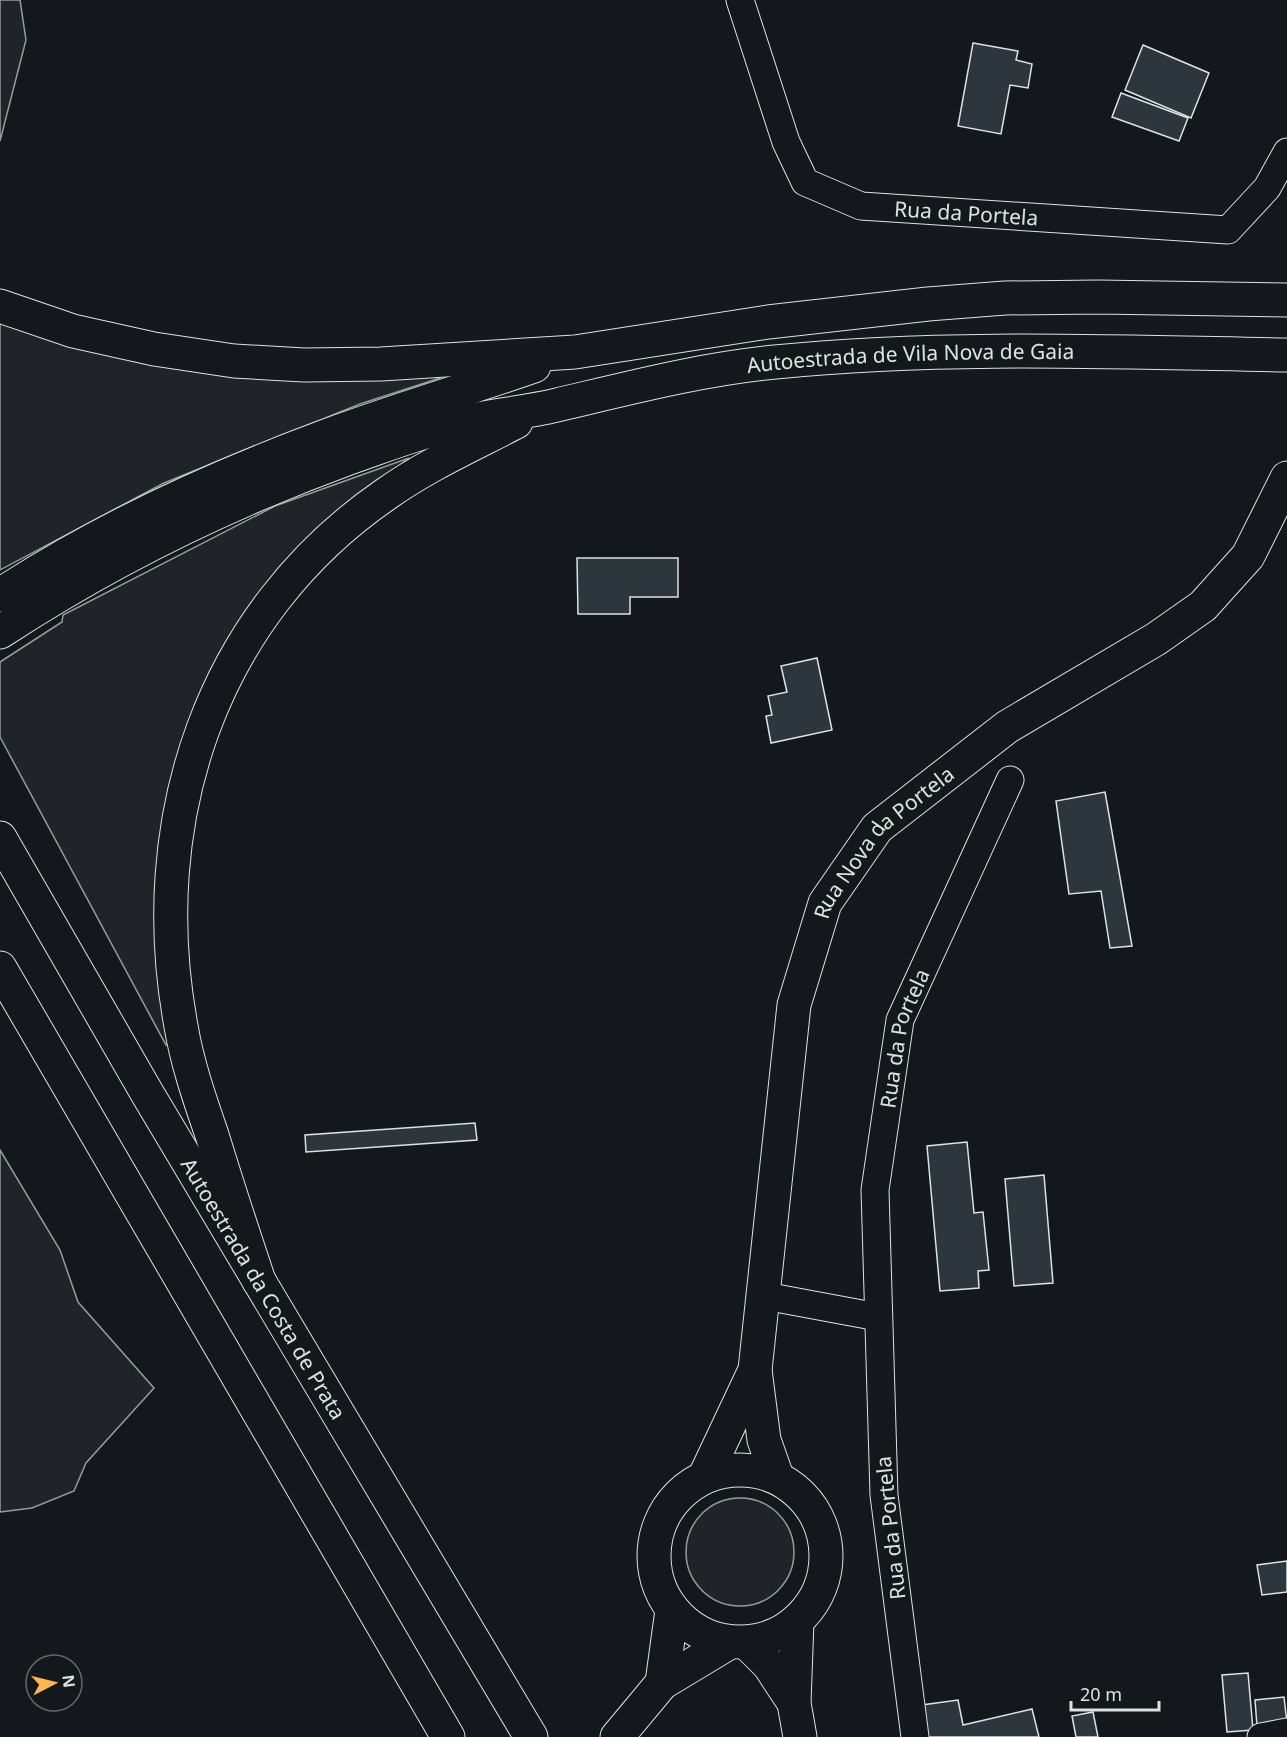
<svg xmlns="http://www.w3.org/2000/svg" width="1287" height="1737" font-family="'Noto Sans',sans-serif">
<rect width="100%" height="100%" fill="#14181c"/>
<!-- green -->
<g fill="#202428" stroke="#939e99" stroke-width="1.5">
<polygon points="0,0 20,0 26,40 0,141"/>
<polygon points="0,321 439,372 440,378 360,404 164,483 0,570"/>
<polygon points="409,458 327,523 173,780 159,850 156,924 172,1043 166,1045 0,737 0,662 62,622 63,615 275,506"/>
<polygon points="0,1150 60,1250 78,1302 154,1388 86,1463 74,1491 32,1508 0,1512"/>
<circle cx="740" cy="1552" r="54"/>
</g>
<!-- building -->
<g fill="#2c363c" stroke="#d8e6dc" stroke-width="1.5">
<polygon points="973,43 1018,51 1016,60 1032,64 1028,88 1010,85 1001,134 958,126"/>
<polygon points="1143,45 1209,73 1191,118 1125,90"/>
<polygon points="1121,93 1188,118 1179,141 1112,117"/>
<polygon points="577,558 678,558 678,597 630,597 630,614 578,614"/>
<polygon points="817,658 832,730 771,743 766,716 772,715 768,696 787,692 781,666"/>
<polygon points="1105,792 1132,946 1110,948 1101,891 1069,894 1056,801"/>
<polygon points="475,1123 477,1140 306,1152 305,1135"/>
<polygon points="967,1142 974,1213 983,1212 989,1270 978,1271 979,1288 940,1291 927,1146"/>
<polygon points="1044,1175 1053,1283 1014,1286 1005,1179"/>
<polygon points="1287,1561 1287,1592 1262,1595 1257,1565"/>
<polygon points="1248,1673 1253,1730 1227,1732 1222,1675"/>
<polygon points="1284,1697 1287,1723 1257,1726 1255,1700"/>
<polygon points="958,1700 963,1725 1032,1709 1039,1737 926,1737 922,1705"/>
<polygon points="1093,1712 1098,1737 1076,1737 1072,1716"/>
</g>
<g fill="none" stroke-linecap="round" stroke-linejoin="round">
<!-- minor casing -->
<g stroke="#d8e6dc" stroke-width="29">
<g id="minor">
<path id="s1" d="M740,0l46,142 19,40 56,24 367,24 39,-42 20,-36"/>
<polyline points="765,1296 878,1317"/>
<path id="s2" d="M915,1737l-31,-242 -9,-305 25,-170 110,-240"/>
<polyline points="1261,1737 1287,1732"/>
</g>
</g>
<!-- secondary casing -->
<g stroke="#d8e6dc" stroke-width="35">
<g id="secondary">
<circle cx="740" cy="1556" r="86"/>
<polyline points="705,1476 755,1370"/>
<path id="s3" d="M777,1477l-13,-37 -9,-70 39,-365 31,-102 52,-75 130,-101 149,-88 47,-33 45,-50 39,-78"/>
<polyline points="797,1621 794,1703 800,1737"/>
<polyline points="747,1643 769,1665 794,1703"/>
<polyline points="662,1683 672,1610"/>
<polyline points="617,1737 662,1683 730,1642"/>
</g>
</g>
<!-- motorway casing -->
<g stroke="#d8e6dc" stroke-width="35">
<g id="motorway">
<polyline points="0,306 73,331 154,349 234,361 304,365 381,364 575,352 768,322 928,304 1005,298 1098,297 1287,300"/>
<path d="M0,595c98,-64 208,-115 318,-156 71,-27 144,-48 216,-73"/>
<path id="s4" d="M0,632c110,-72 226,-129 349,-174 35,-12 72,-27 109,-35 33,-8 66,-10 99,-18 72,-17 145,-36 218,-43 170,-17 342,-10 512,-7"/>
<path id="s5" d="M0,838l147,255 384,644"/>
<polyline points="0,968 448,1737"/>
<path d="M259,1281c-16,-48 -32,-97 -47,-146 -12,-35 -25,-72 -31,-109 -38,-205 29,-411 205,-532 41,-29 86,-49 130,-72"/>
</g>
</g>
<!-- minor -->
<use href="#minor" stroke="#14181c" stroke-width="27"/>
<!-- secondary -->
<use href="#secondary" stroke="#14181c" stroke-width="33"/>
<!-- motorway -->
<use href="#motorway" stroke="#14181c" stroke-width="33"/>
</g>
<g text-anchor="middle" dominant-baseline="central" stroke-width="4.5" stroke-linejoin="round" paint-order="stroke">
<!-- street labels -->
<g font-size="21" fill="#d8e6dc" stroke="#14181c">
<text stroke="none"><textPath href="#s1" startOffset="360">Rua da Portela</textPath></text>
<text stroke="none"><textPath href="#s4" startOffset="964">Autoestrada de Vila Nova de Gaia</textPath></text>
<text stroke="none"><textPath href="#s3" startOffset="668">Rua Nova da Portela</textPath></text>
<text stroke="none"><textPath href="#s2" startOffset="704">Rua da Portela</textPath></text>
<text stroke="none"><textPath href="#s5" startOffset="522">Autoestrada da Costa de Prata</textPath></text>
<text transform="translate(890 1528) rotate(-96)">Rua da Portela</text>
</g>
</g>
<!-- north arrow -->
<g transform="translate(54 1683) rotate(83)"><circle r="28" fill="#14181c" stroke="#626a69" stroke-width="1.5"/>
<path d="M0-4.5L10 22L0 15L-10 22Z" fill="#ffb74d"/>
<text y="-9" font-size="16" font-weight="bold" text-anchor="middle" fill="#d8e6dc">N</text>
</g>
<!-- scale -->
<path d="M1071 1701v9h88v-9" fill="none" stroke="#d8e6dc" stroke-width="3"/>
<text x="1080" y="1701" font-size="18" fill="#d8e6dc" stroke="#14181c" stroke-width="4.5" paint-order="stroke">20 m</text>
</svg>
